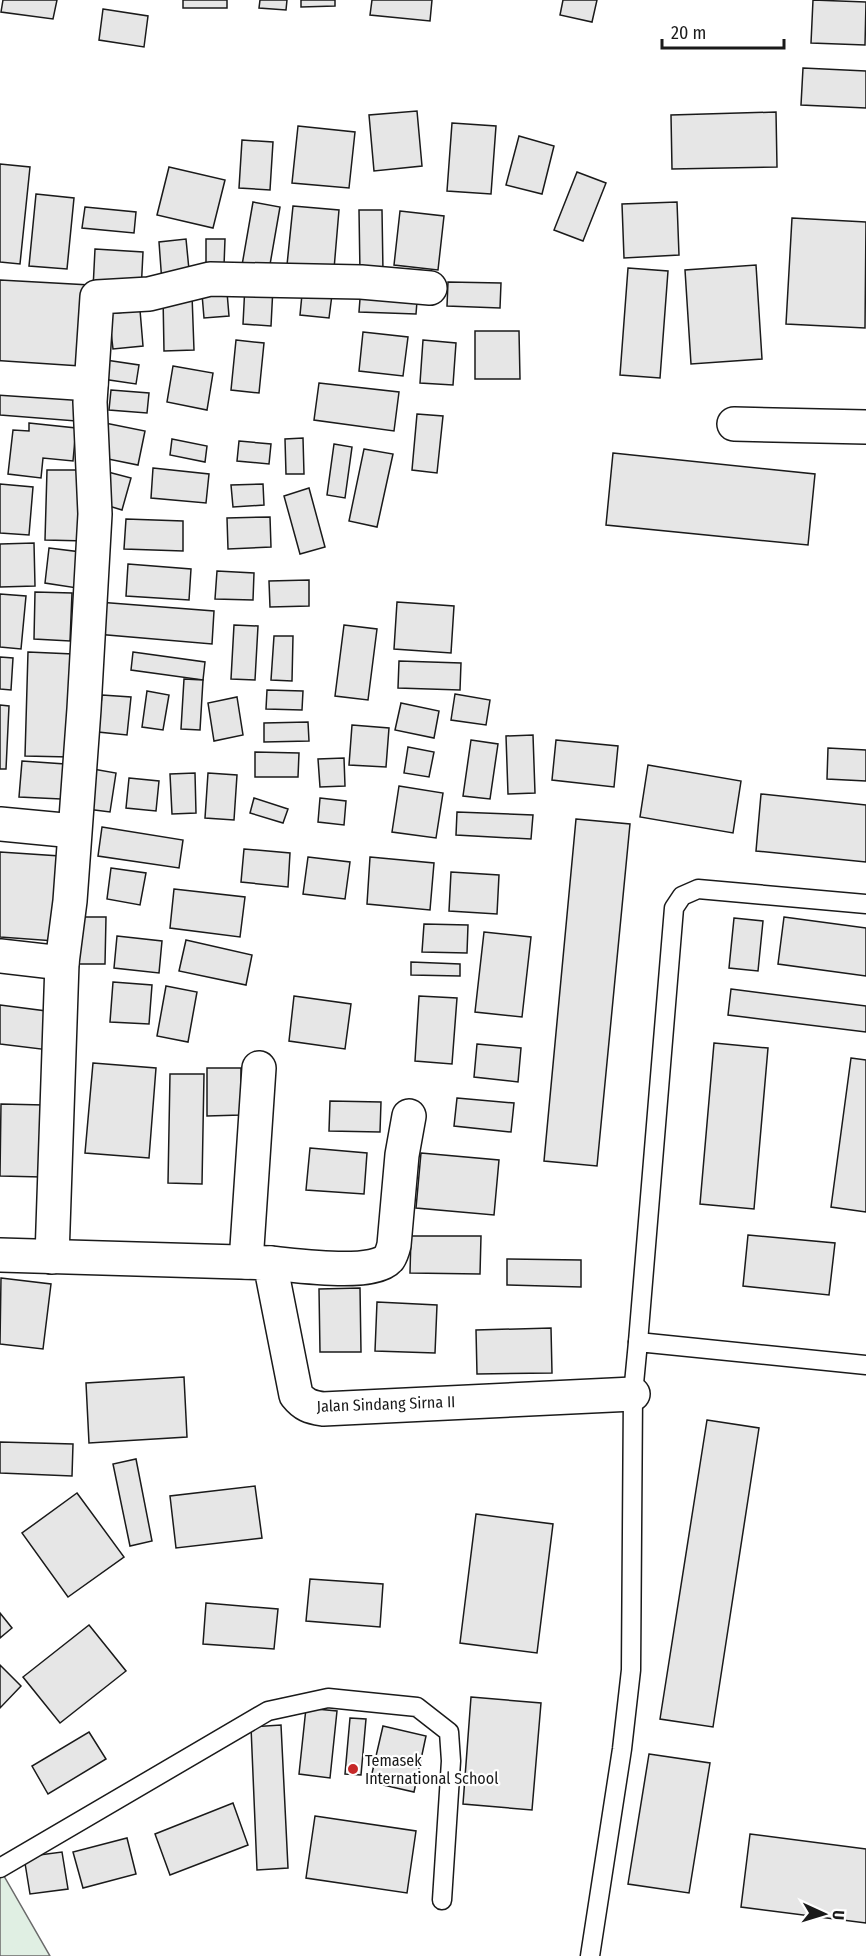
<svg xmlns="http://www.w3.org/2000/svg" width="866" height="1956" font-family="'Fira Sans Condensed',sans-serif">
<rect width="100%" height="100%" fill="#fff"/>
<!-- green -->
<polygon fill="#e0efe3" stroke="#6a6a6a" stroke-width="1.5" points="0,1869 50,1956 0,1956"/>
<!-- building -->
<g fill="#e6e6e6" stroke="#1a1a1a" stroke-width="1.5">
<polygon points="3,0 57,0 53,19 1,12"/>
<rect x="183" y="0" width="44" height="8"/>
<polygon points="260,0 287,0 286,10 259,8"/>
<polygon points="301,0 335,0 335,6 301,7"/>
<polygon points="372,0 432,0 430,21 370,15"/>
<polygon points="563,0 597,0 592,22 560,15"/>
<polygon points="813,0 866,2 865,45 811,43"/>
<polygon points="103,9 148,16 144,47 99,40"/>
<polygon points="803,68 866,71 866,108 801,105"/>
<polygon points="417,111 422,166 374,171 369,115"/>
<polygon points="776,112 777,167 672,169 671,115"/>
<polygon points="452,123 496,126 491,194 447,191"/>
<polygon points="298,126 355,132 349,188 292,183"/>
<polygon points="519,136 554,146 542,194 506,185"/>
<polygon points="242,140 273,142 270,190 239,188"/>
<polygon points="0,164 30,167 20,264 0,262"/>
<polygon points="169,167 225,180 213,228 157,215"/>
<polygon points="577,172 606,183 583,241 554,230"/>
<polygon points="36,194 74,198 67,269 29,266"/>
<polygon points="253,202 280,207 268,276 241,271"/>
<polygon points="677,202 679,255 624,258 622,204"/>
<polygon points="293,206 339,210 334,269 287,265"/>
<polygon points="85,207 136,212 134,233 82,228"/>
<polygon points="359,210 382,210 383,272 360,273"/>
<polygon points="400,211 444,216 438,270 394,265"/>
<polygon points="792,218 866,222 865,328 786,324"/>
<polygon points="186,239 190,280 162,283 159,242"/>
<polygon points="206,239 225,239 224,266 206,265"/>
<polygon points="95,249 143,252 141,292 93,289"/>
<polygon points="756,265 762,359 691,364 685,270"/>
<polygon points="628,268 668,271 660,378 620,375"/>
<polygon points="0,280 90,285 84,381 0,376"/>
<polygon points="226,280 229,316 204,318 201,282"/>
<polygon points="448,282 501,283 500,308 447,306"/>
<polygon points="303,284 333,287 329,318 300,315"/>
<polygon points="245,285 273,287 271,326 243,324"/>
<polygon points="361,286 418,289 416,314 359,312"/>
<polygon points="192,295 194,350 164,351 163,296"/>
<polygon points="140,310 143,346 113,349 109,314"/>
<polygon points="475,331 519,331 520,379 475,379"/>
<polygon points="363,332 408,337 403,376 359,371"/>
<polygon points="236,340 264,343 259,393 231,390"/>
<polygon points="423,340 456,343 453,385 420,383"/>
<polygon points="99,359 139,365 136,384 96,378"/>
<polygon points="173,366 213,373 207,410 167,402"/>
<polygon points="0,381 78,387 76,421 0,415"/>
<polygon points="319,383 399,392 394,431 314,420"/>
<polygon points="111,390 149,393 147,413 109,410"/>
<polygon points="417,414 443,416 437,473 412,470"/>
<polygon points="29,423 76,428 73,461 43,458 41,478 8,474 13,430 29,431"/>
<polygon points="105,423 145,431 138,465 98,457"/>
<polygon points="303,438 304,474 286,474 285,439"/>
<polygon points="172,439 207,446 205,462 170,455"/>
<polygon points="239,441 271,444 269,464 237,461"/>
<polygon points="334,444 352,447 345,498 327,495"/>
<polygon points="364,449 393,454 377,527 349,521"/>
<polygon points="613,453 815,474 808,545 606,525"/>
<polygon points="153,468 209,474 206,503 151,498"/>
<polygon points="47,470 88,470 86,541 45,540"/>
<polygon points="108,472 131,478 122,510 99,503"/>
<polygon points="0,484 33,487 29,535 0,533"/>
<polygon points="263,484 264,505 233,507 231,485"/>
<polygon points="309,488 325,547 300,554 284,496"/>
<polygon points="270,517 271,547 228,549 227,518"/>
<polygon points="126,519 183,521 183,551 124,549"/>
<polygon points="34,543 35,586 0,587 0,544"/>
<polygon points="49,548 81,552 77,588 45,583"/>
<polygon points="128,564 191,569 189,600 126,596"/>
<polygon points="217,571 254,573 253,600 215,599"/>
<polygon points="309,580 309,606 270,607 269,581"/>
<polygon points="35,592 72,593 70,641 34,639"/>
<polygon points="0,594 26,596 21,649 0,647"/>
<polygon points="98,602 214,611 212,644 96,634"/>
<polygon points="397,602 454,606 451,653 394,649"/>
<polygon points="234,625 258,626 255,680 231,679"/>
<polygon points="344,625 377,629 368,700 335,696"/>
<polygon points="274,636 293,636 292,681 271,680"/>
<polygon points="28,652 73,654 70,757 25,756"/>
<polygon points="133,652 205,662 203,680 131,670"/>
<polygon points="0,657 13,658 11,690 0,689"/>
<polygon points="399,661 461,663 460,690 398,688"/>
<polygon points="184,679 203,680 200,730 181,729"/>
<polygon points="267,690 303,691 302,710 266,709"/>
<polygon points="147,691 169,695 163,730 142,727"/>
<polygon points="455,694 490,700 486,725 451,720"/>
<polygon points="102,695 131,697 127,735 98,732"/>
<polygon points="237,697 243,735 214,741 208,703"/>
<polygon points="401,703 439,711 434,738 395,730"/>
<polygon points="0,705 9,706 6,769 0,769"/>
<polygon points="308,722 309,741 264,742 264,723"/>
<polygon points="352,725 389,728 386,767 349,765"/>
<polygon points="533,735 535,793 508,794 506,736"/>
<polygon points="471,740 498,744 490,799 463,796"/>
<polygon points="556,740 618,746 614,787 552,780"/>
<polygon points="408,747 434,752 429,777 404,773"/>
<polygon points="828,748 866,750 866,781 827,779"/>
<polygon points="255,752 299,753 298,777 255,777"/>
<polygon points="344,758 345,786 320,787 318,759"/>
<polygon points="22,761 65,764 61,799 19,797"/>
<polygon points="648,765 741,781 733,833 640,817"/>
<polygon points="93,769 116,773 110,812 87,809"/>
<polygon points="195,773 196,813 172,814 170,774"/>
<polygon points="208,773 237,775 234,820 205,818"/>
<polygon points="129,778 159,781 156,811 126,808"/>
<polygon points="399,786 443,793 436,838 392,832"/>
<polygon points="761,794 866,805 866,862 756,851"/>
<polygon points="254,798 288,809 283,823 250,813"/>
<polygon points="320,798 346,801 344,825 318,822"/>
<polygon points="457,812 533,815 531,839 456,835"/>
<polygon points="576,819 630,824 597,1166 544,1161"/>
<polygon points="102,827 183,840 179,868 98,856"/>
<polygon points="244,849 290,853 288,887 241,882"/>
<polygon points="0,852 60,856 55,941 0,937"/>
<polygon points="308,857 350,862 345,899 303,894"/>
<polygon points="370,857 434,863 430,910 367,904"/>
<polygon points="111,868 146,873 140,905 107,899"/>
<polygon points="451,872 499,875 497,914 449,911"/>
<polygon points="174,889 245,897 240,937 170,928"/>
<polygon points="75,917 106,917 105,964 75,964"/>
<polygon points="784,917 866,928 866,976 778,964"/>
<polygon points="734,918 763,921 758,971 729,968"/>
<polygon points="424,924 468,925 467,953 422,952"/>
<polygon points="484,932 531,937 522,1017 475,1012"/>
<polygon points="117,936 162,941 159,973 114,968"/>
<polygon points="186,940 252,955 246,985 179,971"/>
<polygon points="411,962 460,964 460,976 411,975"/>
<polygon points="113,982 152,985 149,1024 110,1022"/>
<polygon points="166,986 197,992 188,1042 157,1036"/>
<polygon points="731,989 866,1006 866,1032 728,1015"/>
<polygon points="294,996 351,1004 345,1049 289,1041"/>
<polygon points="419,996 457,998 452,1064 415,1061"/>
<polygon points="0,1005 54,1012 49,1050 0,1044"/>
<polygon points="714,1043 768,1048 754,1209 700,1204"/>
<polygon points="477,1044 521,1048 518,1082 474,1077"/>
<polygon points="851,1058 866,1060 866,1212 831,1207"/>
<polygon points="93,1063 156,1068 149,1158 85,1153"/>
<polygon points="207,1068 241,1068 241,1115 207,1116"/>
<polygon points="170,1074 204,1074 202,1184 168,1183"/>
<polygon points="457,1098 514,1103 511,1132 454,1126"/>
<polygon points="330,1101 381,1102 380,1132 329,1131"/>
<polygon points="1,1104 44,1105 42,1177 0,1176"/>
<polygon points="310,1148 367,1153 364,1194 306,1190"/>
<polygon points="421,1153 499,1160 494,1215 416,1208"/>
<polygon points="748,1235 835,1243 829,1295 743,1286"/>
<polygon points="411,1236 481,1236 480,1274 410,1273"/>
<polygon points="507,1259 581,1260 581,1287 507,1285"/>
<polygon points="1,1278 51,1284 43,1349 0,1344"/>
<polygon points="360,1288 361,1352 320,1352 319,1289"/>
<polygon points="377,1302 437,1305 435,1353 375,1351"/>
<polygon points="551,1328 552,1373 477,1374 476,1330"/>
<polygon points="184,1377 187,1437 89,1443 86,1383"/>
<polygon points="707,1420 759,1428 713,1727 660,1719"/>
<polygon points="0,1442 73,1444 72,1476 0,1473"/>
<polygon points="136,1459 152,1541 130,1546 113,1464"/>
<polygon points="255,1486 262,1538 176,1548 170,1496"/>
<polygon points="77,1493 124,1557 68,1597 22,1533"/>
<polygon points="476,1514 553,1524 537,1653 460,1643"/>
<polygon points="310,1579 383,1584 380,1627 306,1621"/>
<polygon points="206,1603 278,1609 274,1649 203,1644"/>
<polygon points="0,1613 12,1628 0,1638"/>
<polygon points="89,1625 126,1671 60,1723 23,1677"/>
<polygon points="0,1665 21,1686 0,1708"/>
<polygon points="471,1697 541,1703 532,1810 463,1804"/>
<polygon points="306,1708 337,1711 330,1778 299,1774"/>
<polygon points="350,1718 366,1719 361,1775 345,1774"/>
<polygon points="281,1725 288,1868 257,1870 251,1727"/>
<polygon points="383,1726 426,1736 414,1792 370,1782"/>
<polygon points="89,1732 106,1759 48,1794 32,1766"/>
<polygon points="649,1754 710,1763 689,1893 628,1884"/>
<polygon points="233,1803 248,1845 170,1875 155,1834"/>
<polygon points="315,1816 416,1831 407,1893 306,1878"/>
<polygon points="750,1834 866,1849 866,1923 741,1907"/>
<polygon points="127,1838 136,1874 83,1888 73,1852"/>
<polygon points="62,1852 68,1889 30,1894 24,1857"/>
</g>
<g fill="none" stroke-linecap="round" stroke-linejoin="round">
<!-- lane casing -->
<g stroke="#1a1a1a" stroke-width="21">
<g id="lane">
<polyline points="638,1342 674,908 682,896 698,889 866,904"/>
<polyline points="0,1868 268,1711 328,1698 417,1707 449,1732 451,1761 442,1900"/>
<polyline points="590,1956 622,1749 631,1670 633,1394 638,1342 866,1365"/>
</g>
</g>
<!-- street casing -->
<g stroke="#1a1a1a" stroke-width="36">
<g id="street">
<polyline points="0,378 91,384"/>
<polyline points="734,424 866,427"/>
<polyline points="0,824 74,831"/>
<polyline points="0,956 62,963"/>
<path d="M0,1255l270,8 26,132c8,10 14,12 27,14l310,-15"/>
<polyline points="52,1257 62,963 70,901 84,709 95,514 90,402 97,297 149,294 210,279 361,282 430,288"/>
<polyline points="246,1262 259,1068"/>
<path d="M270,1263c24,2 104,14 119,-5 2,-3 4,-9 5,-13l8,-90 7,-39"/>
</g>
</g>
<!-- lane -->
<use href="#lane" stroke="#fff" stroke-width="18"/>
<!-- street -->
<use href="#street" stroke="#fff" stroke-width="33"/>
</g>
<!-- markers -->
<circle fill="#c62828" stroke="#fff" stroke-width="2" cx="353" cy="1769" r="6"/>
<g text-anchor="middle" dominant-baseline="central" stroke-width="4.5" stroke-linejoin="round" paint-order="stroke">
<!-- street labels -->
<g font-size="16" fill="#1a1a1a" stroke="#fff">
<text transform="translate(386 1404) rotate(-2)">Jalan Sindang Sirna II</text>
</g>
<!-- poi labels -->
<g font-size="16" fill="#1a1a1a" stroke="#fff" text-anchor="start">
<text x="365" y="1760">Temasek<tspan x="365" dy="18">International School</tspan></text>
</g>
</g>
<!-- north arrow -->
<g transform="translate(824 1914) rotate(94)" stroke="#ffffff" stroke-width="4.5" paint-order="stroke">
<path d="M0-4.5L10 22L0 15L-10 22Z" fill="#1a1a1a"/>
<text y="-9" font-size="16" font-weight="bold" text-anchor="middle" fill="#1a1a1a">U</text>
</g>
<!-- scale -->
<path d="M662 39v9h122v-9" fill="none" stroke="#1a1a1a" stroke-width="3"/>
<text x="671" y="39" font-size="18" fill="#1a1a1a" stroke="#ffffff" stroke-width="4.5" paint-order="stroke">20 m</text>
</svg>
